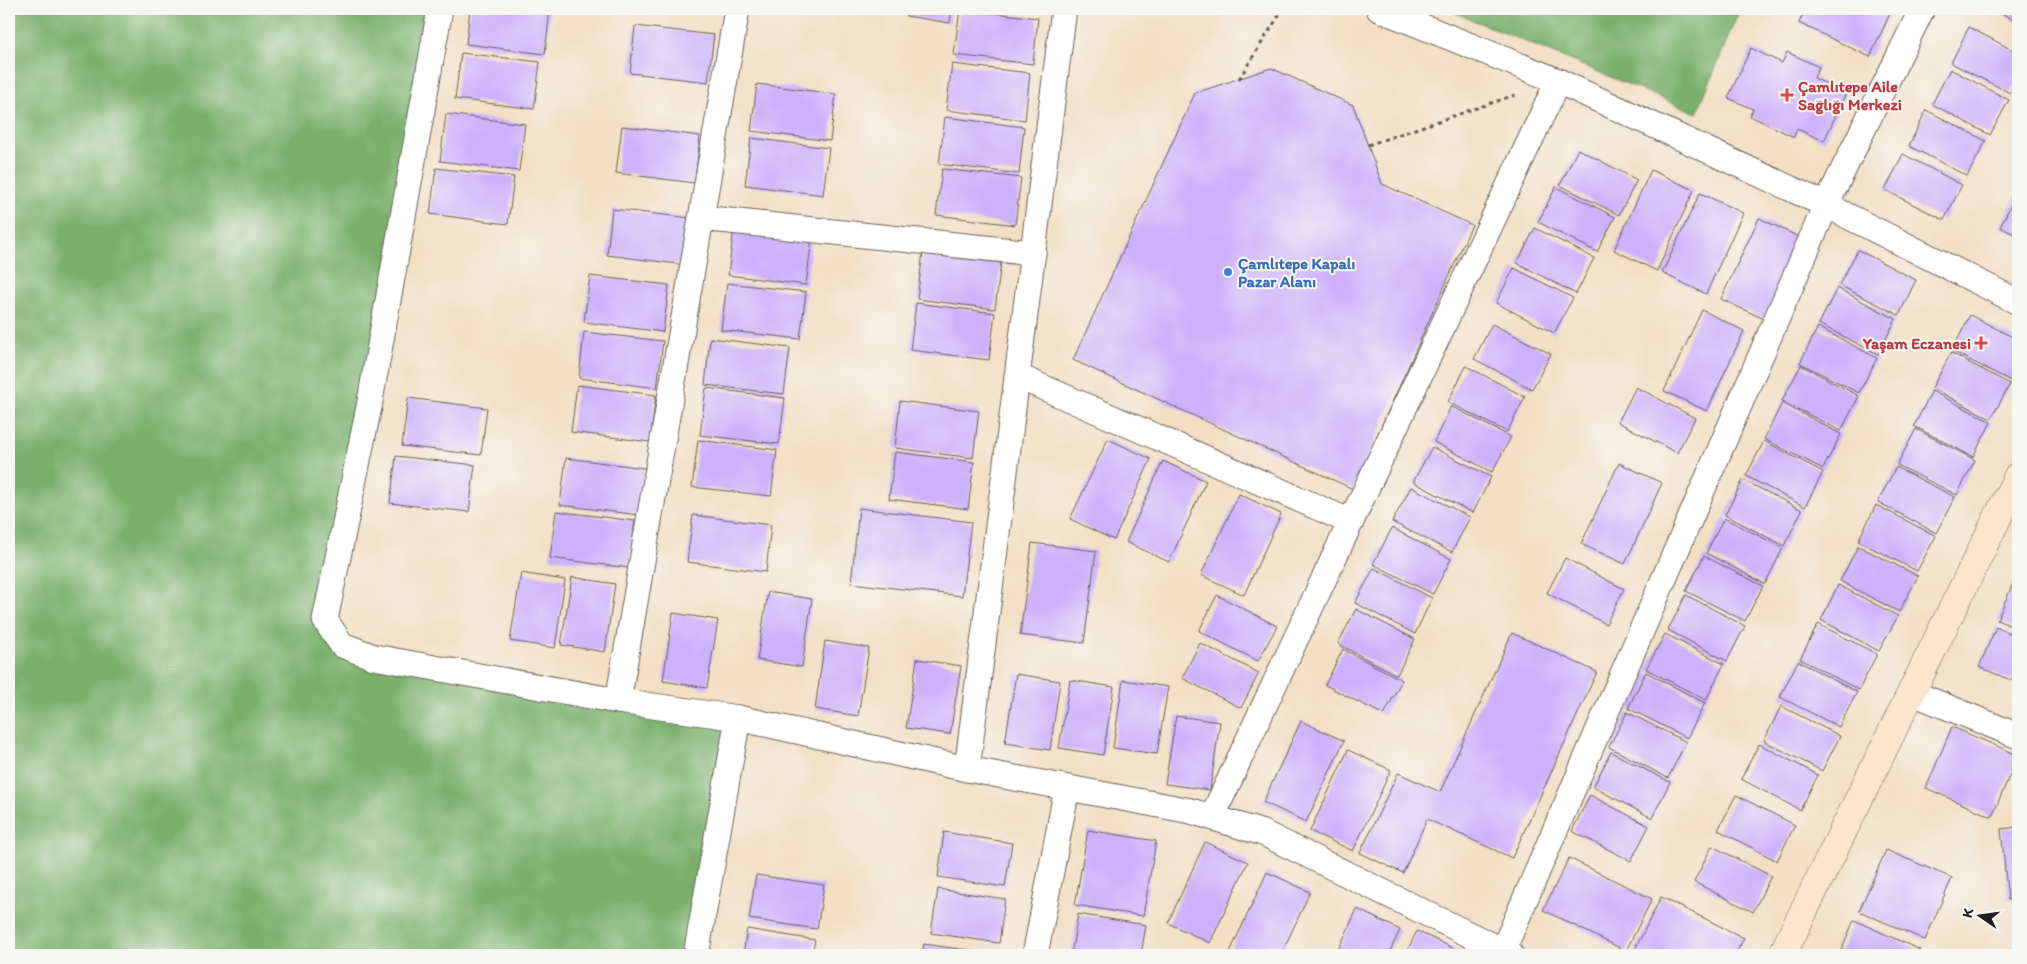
<svg xmlns="http://www.w3.org/2000/svg" width="2027" height="964" font-family="Itim,sans-serif">
<rect width="100%" height="100%" fill="#f6f6f2"/>
<filter id="ink" filterUnits="userSpaceOnUse"><feTurbulence type="fractalNoise" baseFrequency=".02" numOctaves="2"/><feDisplacementMap in="SourceGraphic" scale="10" xChannelSelector="R" yChannelSelector="G"/><feConvolveMatrix kernelMatrix="1 2 1 2 8 2 1 2 1" color-interpolation-filters="sRGB"/></filter>
<filter id="wash" filterUnits="userSpaceOnUse"><feTurbulence type="fractalNoise" baseFrequency=".0096" numOctaves="4" result="noise"/><feDisplacementMap in="SourceGraphic" scale="20" xChannelSelector="R" yChannelSelector="G"/><feGaussianBlur stdDeviation="1.12" result="paint"/><feColorMatrix in="noise" values="0 0 0 0 0 0 0 0 0 0 0 0 0 0 0 0 0 1.4 0 .05"/><feComposite in="paint" operator="in"/></filter>
<g filter="url(#wash)">
<rect width="100%" height="100%" fill="#f3dfc4"/>
<!-- forest -->
<g fill="#7ab06c" stroke="#4b6644">
<polygon points="9,9 438,9 325,620 342,645 738,718 696,955 9,955"/>
<polygon points="1446,9 1740,9 1697,113"/>
</g>
<g id="blocks">
<!-- building -->
<g fill="#cdb1fc">
<polygon points="470,9 550,9 545,54 466,44"/>
<polygon points="907,9 952,9 950,23 906,16"/>
<polygon points="960,9 1038,18 1033,64 954,55"/>
<polygon points="1805,9 1892,9 1870,57 1799,23"/>
<polygon points="1993,9 2018,9 2018,22"/>
<polygon points="635,26 714,35 708,82 630,73"/>
<polygon points="1969,27 2018,53 2018,78 2010,93 1951,63"/>
<polygon points="1751,48 1782,63 1787,52 1819,67 1814,78 1846,93 1824,141 1797,129 1794,137 1750,116 1753,109 1728,98"/>
<polygon points="461,53 540,62 534,109 455,99"/>
<polygon points="952,64 1030,73 1025,120 946,110"/>
<polygon points="1271,68 1353,105 1382,184 1472,225 1353,489 1073,360 1195,93"/>
<polygon points="1950,69 2009,100 1990,135 1932,104"/>
<polygon points="757,84 836,94 830,141 751,131"/>
<polygon points="1926,110 1986,141 1967,176 1909,146"/>
<polygon points="446,114 525,124 519,171 440,161"/>
<polygon points="945,117 1024,127 1019,174 939,164"/>
<polygon points="622,126 700,136 695,183 616,173"/>
<polygon points="751,138 829,148 823,195 745,185"/>
<polygon points="1578,149 1637,180 1619,215 1560,185"/>
<polygon points="1903,154 1962,185 1944,220 1885,190"/>
<polygon points="436,168 514,177 508,224 430,214"/>
<polygon points="942,169 1021,178 1015,225 936,215"/>
<polygon points="1651,170 1694,190 1657,271 1614,250"/>
<polygon points="1556,187 1615,217 1597,252 1538,222"/>
<polygon points="2018,191 2018,236 2000,227"/>
<polygon points="1700,193 1743,213 1706,294 1662,273"/>
<polygon points="612,209 691,218 686,265 607,255"/>
<polygon points="1759,218 1801,238 1764,319 1721,299"/>
<polygon points="734,228 812,238 806,285 728,275"/>
<polygon points="1535,228 1594,258 1576,294 1517,263"/>
<polygon points="1858,250 1916,280 1899,315 1839,285"/>
<polygon points="923,252 1001,262 995,309 917,299"/>
<polygon points="1514,268 1573,298 1554,333 1496,303"/>
<polygon points="590,276 669,285 663,332 584,322"/>
<polygon points="727,283 806,292 800,339 721,330"/>
<polygon points="1837,288 1896,319 1878,354 1819,324"/>
<polygon points="916,303 995,313 989,360 910,350"/>
<polygon points="1702,310 1744,331 1707,411 1664,391"/>
<polygon points="1970,315 2018,340 2018,367 2011,381 1952,351"/>
<polygon points="1492,324 1551,354 1532,389 1474,359"/>
<polygon points="1818,327 1877,358 1859,393 1800,363"/>
<polygon points="584,332 663,341 657,388 579,378"/>
<polygon points="710,338 790,348 784,394 705,385"/>
<polygon points="1951,353 2010,384 1991,419 1932,388"/>
<polygon points="1801,365 1859,396 1841,431 1782,401"/>
<polygon points="1466,366 1525,397 1507,432 1448,402"/>
<polygon points="577,385 656,395 650,442 571,432"/>
<polygon points="1636,387 1695,418 1677,453 1618,422"/>
<polygon points="706,388 785,398 779,444 700,435"/>
<polygon points="1932,391 1991,422 1973,457 1914,426"/>
<polygon points="408,398 487,408 481,455 402,446"/>
<polygon points="900,401 979,411 973,458 895,448"/>
<polygon points="1782,403 1841,434 1823,469 1764,439"/>
<polygon points="1451,406 1511,437 1492,472 1434,442"/>
<polygon points="1916,429 1975,460 1957,495 1897,465"/>
<polygon points="1108,439 1151,459 1114,540 1070,519"/>
<polygon points="698,440 777,450 771,496 692,487"/>
<polygon points="1764,441 1823,472 1805,507 1746,476"/>
<polygon points="1432,447 1491,477 1473,513 1413,482"/>
<polygon points="895,452 974,462 968,509 889,499"/>
<polygon points="396,456 475,465 469,512 390,503"/>
<polygon points="566,458 645,468 639,515 560,505"/>
<polygon points="1163,461 1206,481 1169,562 1126,542"/>
<polygon points="1619,463 1662,483 1625,564 1581,544"/>
<polygon points="1896,467 1955,497 1936,533 1878,502"/>
<polygon points="1743,480 1802,510 1784,546 1725,515"/>
<polygon points="1411,487 1470,517 1452,552 1392,522"/>
<polygon points="1239,494 1281,514 1244,595 1201,575"/>
<polygon points="1876,505 1936,536 1917,571 1858,541"/>
<polygon points="859,508 971,522 962,596 851,583"/>
<polygon points="556,511 635,521 629,568 550,558"/>
<polygon points="693,515 771,525 766,572 687,562"/>
<polygon points="1724,518 1783,548 1765,584 1706,553"/>
<polygon points="1392,528 1451,559 1433,594 1373,564"/>
<polygon points="1032,543 1096,551 1084,643 1020,635"/>
<polygon points="1858,546 1918,576 1899,612 1840,581"/>
<polygon points="1704,556 1763,586 1745,621 1686,591"/>
<polygon points="1565,558 1624,589 1606,624 1547,593"/>
<polygon points="1374,568 1432,598 1415,634 1355,603"/>
<polygon points="521,573 565,580 555,648 510,641"/>
<polygon points="572,577 615,584 605,652 561,645"/>
<polygon points="2014,581 2018,583 2018,629 1997,620"/>
<polygon points="1838,585 1898,616 1879,651 1821,620"/>
<polygon points="768,592 812,599 802,667 757,660"/>
<polygon points="1217,595 1277,626 1258,661 1199,631"/>
<polygon points="1686,595 1745,626 1727,661 1668,630"/>
<polygon points="1356,609 1415,639 1397,675 1338,644"/>
<polygon points="673,613 718,620 707,688 663,681"/>
<polygon points="1818,624 1877,654 1859,690 1800,659"/>
<polygon points="1996,627 2018,637 2018,683 1979,667"/>
<polygon points="1512,633 1597,672 1512,858 1427,819 1403,873 1360,853 1398,773 1440,792"/>
<polygon points="1665,634 1724,664 1706,700 1646,669"/>
<polygon points="825,641 869,648 858,716 815,709"/>
<polygon points="1200,643 1259,673 1241,708 1182,678"/>
<polygon points="1343,649 1402,680 1384,715 1325,685"/>
<polygon points="917,659 961,666 950,734 906,728"/>
<polygon points="1798,661 1857,692 1839,727 1780,697"/>
<polygon points="1646,672 1705,703 1687,738 1628,708"/>
<polygon points="1016,674 1060,681 1050,750 1005,743"/>
<polygon points="1070,680 1114,687 1103,755 1059,748"/>
<polygon points="1123,680 1168,687 1157,754 1113,748"/>
<polygon points="1781,706 1840,736 1822,771 1764,741"/>
<polygon points="1627,712 1686,742 1668,778 1609,747"/>
<polygon points="1176,716 1220,722 1210,790 1165,784"/>
<polygon points="1301,721 1344,741 1306,822 1263,802"/>
<polygon points="1952,727 2018,755 1992,817 1926,788"/>
<polygon points="1759,744 1818,775 1800,810 1741,779"/>
<polygon points="1348,750 1391,770 1353,851 1310,831"/>
<polygon points="1611,752 1670,782 1652,818 1593,787"/>
<polygon points="1590,795 1649,826 1631,861 1572,831"/>
<polygon points="1736,795 1795,825 1777,861 1718,830"/>
<polygon points="2018,827 2018,899 2008,900 2001,829"/>
<polygon points="1088,830 1156,841 1143,916 1075,905"/>
<polygon points="944,832 1012,843 1005,887 938,877"/>
<polygon points="1205,842 1248,862 1210,943 1168,923"/>
<polygon points="1712,846 1771,876 1753,912 1694,882"/>
<polygon points="1886,850 1952,878 1925,940 1859,911"/>
<polygon points="1569,858 1652,899 1626,951 1543,910"/>
<polygon points="1267,872 1310,892 1281,955 1236,955 1230,952"/>
<polygon points="756,875 824,885 817,929 749,919"/>
<polygon points="938,889 1005,899 999,943 931,933"/>
<polygon points="1661,897 1744,938 1735,955 1647,955 1635,949"/>
<polygon points="1357,909 1400,930 1388,955 1336,955"/>
<polygon points="1078,914 1146,925 1141,955 1071,955"/>
<polygon points="1854,920 1920,950 1917,955 1839,955"/>
<polygon points="747,929 815,940 812,955 743,955"/>
<polygon points="1417,931 1459,951 1457,955 1405,955"/>
<polygon points="924,944 993,954 993,955 922,955"/>
</g>
</g>
</g>
<g filter="url(#ink)">
<use href="#blocks" fill-opacity="0" stroke="#676057" stroke-width="1"/>
<g fill="none" stroke-linecap="round" stroke-linejoin="round">
<!-- minor casing -->
<g stroke="#676057" stroke-width="27">
<g id="minor">
<polyline points="440,9 369,407 325,620 342,645 374,657 618,701 738,718 967,769 1191,811 1263,833 1511,955"/>
<polyline points="1379,9 1558,81 1826,205 2018,302"/>
<polyline points="701,218 1033,253"/>
<polyline points="1017,376 1351,522"/>
<polyline points="1913,693 2018,736"/>
<polyline points="618,701 737,9"/>
<polyline points="967,769 1064,9"/>
<polyline points="1212,817 1558,81"/>
<polyline points="696,955 738,718"/>
<polyline points="1035,955 1067,788"/>
<polyline points="1501,955 1826,205 1922,9"/>
</g>
</g>
<!-- secondary casing -->
<g stroke="#676057" stroke-width="29">
<polyline id="secondary" points="1782,955 2018,476"/>
</g>
<!-- path -->
<g stroke="#676057" stroke-width="3" stroke-dasharray="4 4" stroke-linecap="butt">
<polyline points="1239,79 1283,9"/>
<polyline points="1368,145 1515,95"/>
</g>
<!-- minor -->
<use href="#minor" stroke="#fff" stroke-width="25"/>
<!-- secondary -->
<use href="#secondary" stroke="#fbe5cf" stroke-width="28"/>
</g>
</g>
<!-- markers -->
<g fill="#e0444e" stroke="#f6f6f2" stroke-width="2">
<path d="M1784.5 87.5h5v5h5v5h-5v5h-5v-5h-5v-5h5z"/>
<path d="M1978.5 335.5h5v5h5v5h-5v5h-5v-5h-5v-5h5z"/>
</g>
<circle fill="#3f7fe0" stroke="#f6f6f2" stroke-width="2" cx="1228" cy="272" r="5"/>
<g text-anchor="middle" dominant-baseline="central" stroke-width="4" stroke-linejoin="round" paint-order="stroke">
<!-- health labels -->
<g font-size="16" font-weight="bold" fill="#be3a42" stroke="#f6f6f2" text-anchor="start">
<text x="1798" y="86">Çamlıtepe Aile<tspan x="1798" dy="18">Sağlığı Merkezi</tspan></text>
<text x="1971" y="343" text-anchor="end">Yaşam Eczanesi</text>
</g>
<!-- shop labels -->
<g font-size="16" font-weight="bold" fill="#366cbe" stroke="#f6f6f2" text-anchor="start">
<text x="1238" y="263">Çamlıtepe Kapalı<tspan x="1238" dy="18">Pazar Alanı</tspan></text>
</g>
</g>
<!-- margin -->
<rect width="2027" height="964" fill="none" stroke="#f6f6f2" stroke-width="30"/>
<!-- north arrow -->
<g transform="translate(1980 916) rotate(283)" stroke="#f6f6f2" stroke-width="4" paint-order="stroke">
<path d="M0-4L9 19L0 12L-9 19Z" fill="#1c1c1c"/>
<text y="-8" font-size="14" font-weight="bold" text-anchor="middle" fill="#1c1c1c">K</text>
</g>
</svg>
